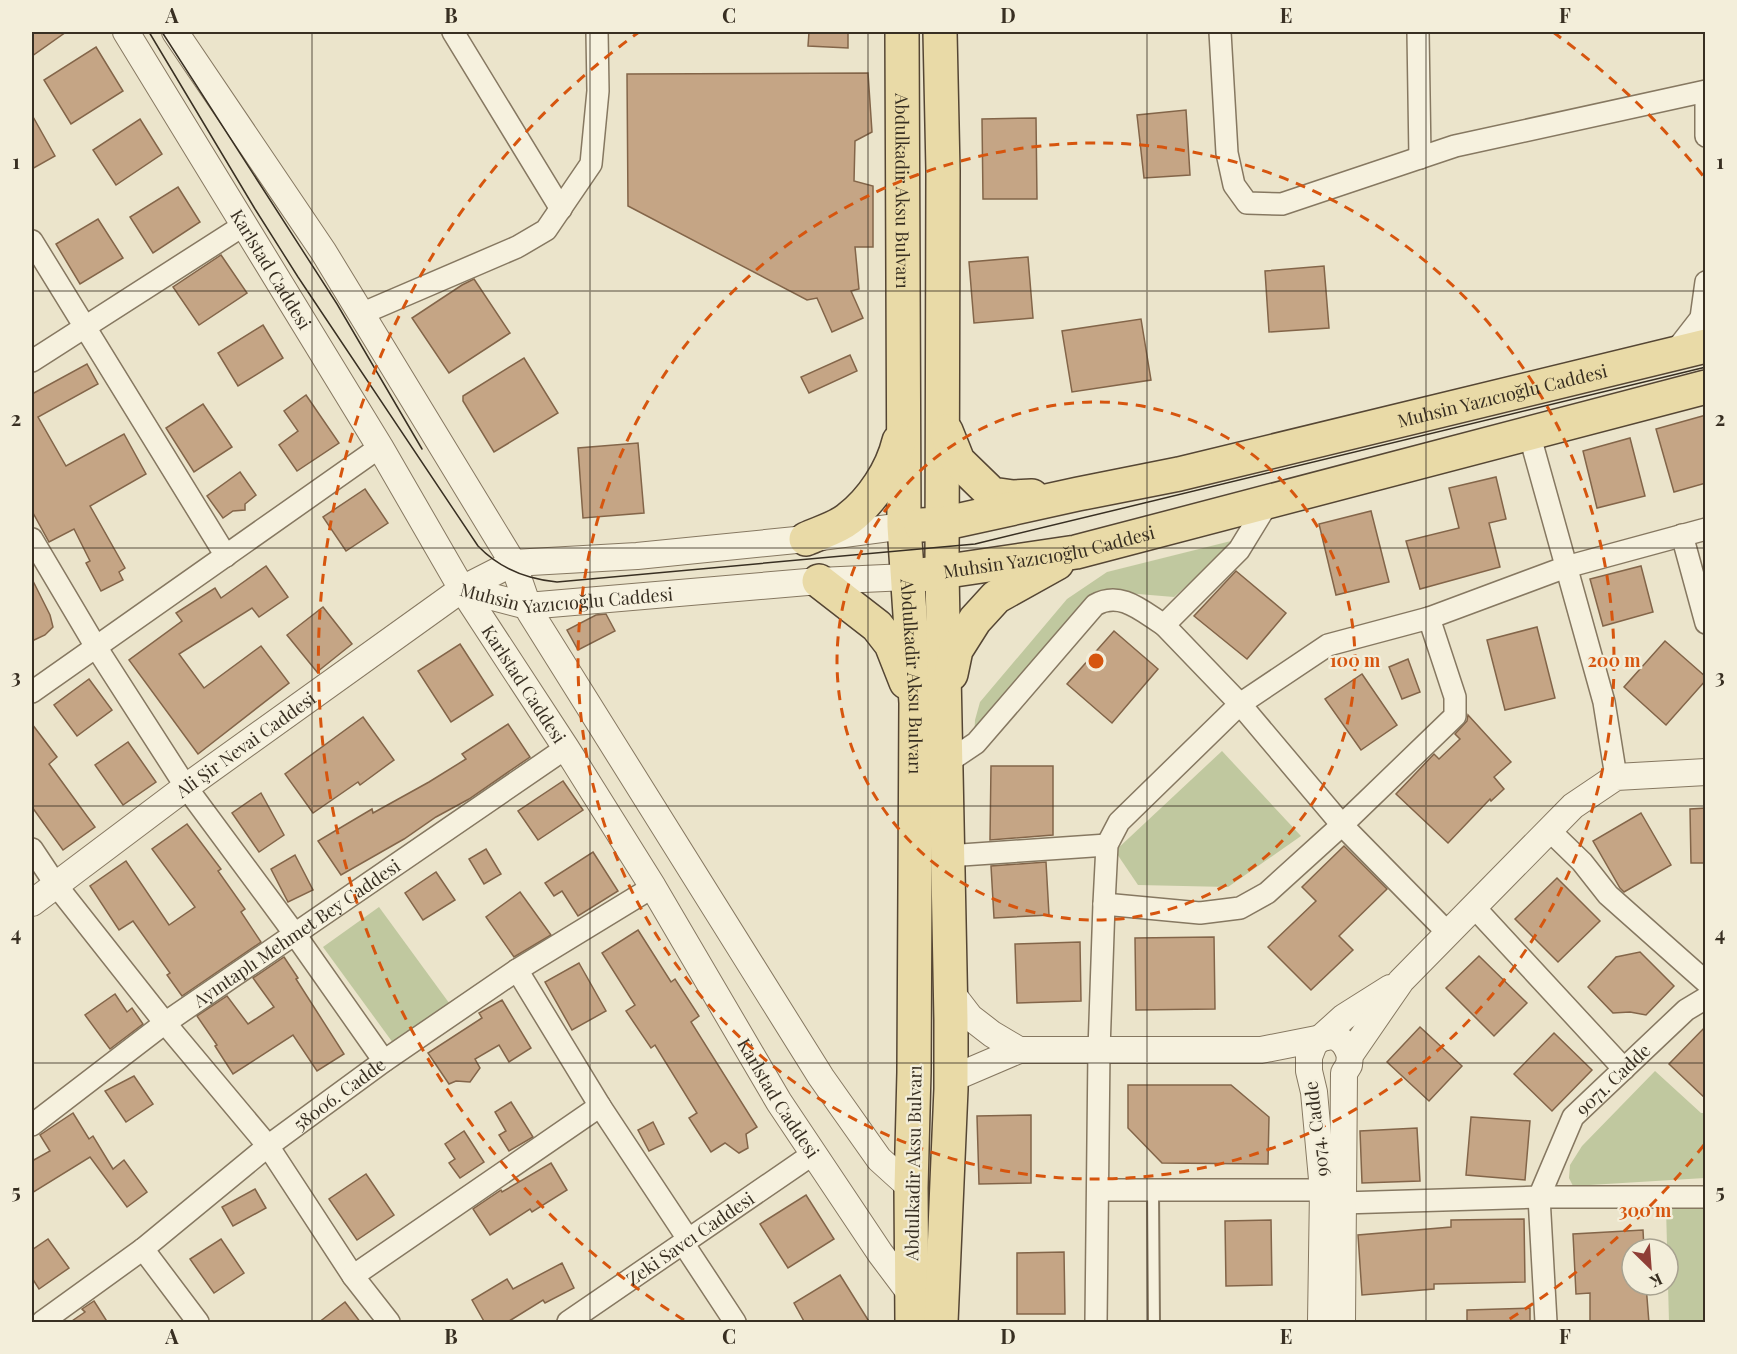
<svg xmlns="http://www.w3.org/2000/svg" width="1737" height="1354" font-family="'Playfair Display',serif">
<rect width="100%" height="100%" fill="#ebe4cb"/>
<!-- green -->
<g fill="#c0c89f">
<polygon points="1239,539 1174,597 1114,592 974,738 975,720 980,702 1067,599 1107,572"/>
<polygon points="1222,751 1301,836 1228,887 1138,885 1115,851"/>
<polygon points="379,907 452,1007 396,1047 323,947"/>
<polygon points="1655,1071 1701,1113 1705,1113 1705,1178 1573,1186 1569,1178 1570,1165 1582,1146"/>
<polygon points="1666,1207 1705,1207 1705,1322 1669,1322"/>
</g>
<!-- building -->
<g fill="#c5a585" stroke="#836549" stroke-width="1.5">
<polygon points="32,32 66,32 32,56"/>
<polygon points="809,32 848,32 848,48 808,46"/>
<polygon points="96,47 123,91 71,124 44,80"/>
<polygon points="868,73 872,132 855,141 854,181 873,186 873,247 855,247 859,289 851,291 863,318 832,332 817,298 807,300 628,206 627,74"/>
<polygon points="1186,110 1190,175 1144,178 1137,115"/>
<polygon points="32,115 55,156 32,169"/>
<polygon points="1036,118 1037,199 983,199 982,119"/>
<polygon points="140,119 162,154 116,185 93,150"/>
<polygon points="178,187 200,222 153,253 130,217"/>
<polygon points="98,219 123,258 80,284 56,244"/>
<polygon points="221,255 247,293 199,325 173,287"/>
<polygon points="1028,257 1033,318 974,323 969,262"/>
<polygon points="1324,266 1329,328 1269,332 1265,271"/>
<polygon points="474,279 510,333 449,373 412,318 462,285"/>
<polygon points="1141,319 1151,380 1072,392 1062,331"/>
<polygon points="263,325 283,358 238,386 218,353"/>
<polygon points="850,355 857,371 809,393 801,377"/>
<polygon points="524,358 558,413 494,452 463,401 463,396"/>
<polygon points="87,364 98,384 38,417 66,466 124,434 146,474 90,506 125,568 119,572 123,580 101,591 86,563 90,561 74,529 49,542 32,511 32,394"/>
<polygon points="306,395 339,443 297,471 279,445 298,431 284,411"/>
<polygon points="203,404 232,447 194,472 166,428"/>
<polygon points="1706,415 1706,483 1674,492 1656,429"/>
<polygon points="1630,438 1645,496 1597,508 1583,451"/>
<polygon points="638,443 644,513 583,518 578,448"/>
<polygon points="240,472 256,495 245,504 245,510 233,511 223,518 207,496"/>
<polygon points="1496,477 1506,519 1489,523 1500,567 1420,589 1406,541 1459,528 1449,488"/>
<polygon points="365,489 388,523 346,551 323,517"/>
<polygon points="1371,511 1389,582 1336,595 1319,524"/>
<polygon points="266,566 288,597 259,617 252,608 179,654 204,688 261,646 289,683 198,754 129,660 182,621 176,613 215,588 221,598"/>
<polygon points="1641,566 1653,612 1603,626 1590,579"/>
<polygon points="1236,571 1286,613 1247,659 1194,616"/>
<polygon points="32,579 50,615 53,627 45,635 32,641"/>
<polygon points="323,607 352,644 317,672 287,635"/>
<polygon points="606,614 615,631 578,650 567,630 596,615"/>
<polygon points="1537,627 1555,698 1505,710 1487,640"/>
<polygon points="1114,631 1158,669 1112,723 1067,684"/>
<polygon points="1665,641 1706,677 1706,680 1666,725 1624,687"/>
<polygon points="460,644 493,695 451,722 418,671"/>
<polygon points="1408,659 1420,692 1402,699 1389,667"/>
<polygon points="1362,674 1397,725 1361,750 1325,699"/>
<polygon points="89,679 112,710 77,736 54,705"/>
<polygon points="1468,715 1511,762 1494,777 1504,789 1491,801 1490,799 1448,843 1396,794 1434,754 1439,759 1460,739 1455,734 1467,721"/>
<polygon points="363,717 394,760 360,785 358,782 313,813 285,774"/>
<polygon points="32,724 57,757 49,764 95,827 63,850 32,807"/>
<polygon points="508,724 530,757 469,799 436,817 404,839 341,875 318,841 372,809 373,813 429,782 466,759 462,754"/>
<polygon points="128,742 156,782 123,805 95,765"/>
<polygon points="991,766 1053,766 1053,835 990,840"/>
<polygon points="563,781 583,810 538,840 518,811"/>
<polygon points="261,793 284,835 259,852 232,813"/>
<polygon points="1706,808 1706,863 1691,863 1690,809"/>
<polygon points="1641,813 1671,865 1624,892 1620,888 1593,841"/>
<polygon points="187,824 221,869 218,871 245,909 241,912 261,942 182,996 167,975 170,973 133,921 119,930 90,886 126,861 169,925 195,907 152,849"/>
<polygon points="1344,846 1387,889 1339,936 1353,950 1311,990 1268,947 1316,901 1302,887"/>
<polygon points="486,849 501,874 484,884 469,859"/>
<polygon points="593,852 618,891 578,916 562,891 554,896 545,883"/>
<polygon points="295,855 313,890 288,902 271,869"/>
<polygon points="1046,862 1049,915 994,918 991,866"/>
<polygon points="436,872 455,900 423,920 405,893"/>
<polygon points="1557,878 1600,921 1558,962 1515,919"/>
<polygon points="520,892 551,935 514,957 486,917"/>
<polygon points="638,930 671,982 675,979 699,1016 691,1022 757,1127 746,1134 748,1148 739,1153 725,1143 711,1152 689,1118 697,1113 655,1045 651,1048 626,1011 635,1005 602,953"/>
<polygon points="1214,937 1215,1009 1136,1010 1135,938"/>
<polygon points="1080,942 1081,1001 1017,1003 1015,944"/>
<polygon points="1640,952 1674,986 1646,1015 1630,1012 1613,1013 1588,987 1616,957"/>
<polygon points="1479,956 1527,1003 1494,1036 1446,988"/>
<polygon points="284,957 298,978 296,979 344,1054 317,1071 293,1035 233,1074 215,1046 217,1045 197,1016 227,996 248,1024 274,1007 253,978"/>
<polygon points="579,963 606,1011 572,1030 545,982"/>
<polygon points="115,994 127,1012 132,1008 143,1024 110,1049 85,1015"/>
<polygon points="502,1000 531,1048 509,1062 499,1045 475,1059 480,1068 470,1082 456,1081 449,1084 428,1053 482,1018 479,1013"/>
<polygon points="1706,1026 1706,1099 1669,1064"/>
<polygon points="1420,1027 1462,1066 1429,1101 1387,1062"/>
<polygon points="1554,1033 1592,1070 1552,1111 1514,1074"/>
<polygon points="134,1076 153,1104 126,1122 105,1091"/>
<polygon points="1128,1085 1231,1085 1269,1117 1268,1164 1162,1163 1128,1128"/>
<polygon points="511,1102 533,1137 509,1151 499,1135 506,1131 495,1112"/>
<polygon points="73,1113 89,1139 93,1136 113,1169 124,1160 147,1192 127,1207 90,1157 32,1193 32,1161 50,1151 40,1135"/>
<polygon points="1031,1115 1031,1183 979,1184 977,1116"/>
<polygon points="1471,1117 1530,1121 1525,1180 1466,1175"/>
<polygon points="653,1122 664,1144 649,1151 638,1130"/>
<polygon points="1417,1128 1420,1181 1362,1183 1360,1131"/>
<polygon points="464,1131 484,1162 460,1178 449,1163 455,1159 445,1144"/>
<polygon points="551,1163 567,1190 532,1212 530,1209 490,1235 473,1209 501,1190 502,1192"/>
<polygon points="366,1174 394,1215 357,1240 329,1199"/>
<polygon points="255,1189 266,1208 233,1226 222,1207"/>
<polygon points="806,1195 834,1239 788,1268 760,1224"/>
<polygon points="1524,1219 1525,1282 1434,1284 1434,1289 1362,1295 1358,1235 1451,1227 1451,1220"/>
<polygon points="1271,1220 1272,1285 1226,1286 1225,1221"/>
<polygon points="1643,1230 1644,1249 1632,1249 1632,1285 1646,1285 1649,1323 1590,1323 1590,1293 1576,1294 1573,1234"/>
<polygon points="48,1239 69,1268 39,1289 32,1278 32,1250"/>
<polygon points="221,1239 244,1273 214,1293 190,1259"/>
<polygon points="1064,1252 1065,1314 1017,1314 1017,1253"/>
<polygon points="562,1263 574,1288 545,1303 543,1300 506,1323 485,1323 472,1300 507,1279 513,1289"/>
<polygon points="840,1275 870,1323 805,1323 794,1303"/>
<polygon points="94,1301 108,1323 69,1323 85,1312 82,1309"/>
<polygon points="345,1302 361,1323 318,1323"/>
<polygon points="1530,1308 1530,1323 1467,1323 1467,1310"/>
</g>
<g fill="none" stroke-linecap="round" stroke-linejoin="round">
<!-- service casing -->
<g stroke="#867861" stroke-width="14">
<polyline id="service" points="1153,1191 1154,1322"/>
</g>
<!-- minor casing -->
<g stroke="#867861" stroke-width="24">
<g id="minor">
<polyline points="453,32 561,209"/>
<polyline points="1220,32 1227,153 1234,185 1247,203 1282,204 1455,146 1706,91"/>
<polyline points="1418,32 1420,158"/>
<polyline points="1706,100 1706,136"/>
<polyline points="32,241 226,556"/>
<polyline points="361,314 517,247 546,230 591,164 598,91 597,32"/>
<polyline points="1669,353 1680,345 1701,318 1706,282"/>
<polyline points="32,361 244,225"/>
<polyline points="1529,433 1604,702 1616,777"/>
<polyline points="1269,501 1239,550 1164,625 1240,704 1342,825 1448,933"/>
<polyline points="1682,535 1706,623"/>
<polyline points="32,539 96,647 186,787 294,933 384,1061"/>
<polyline points="32,692 380,447"/>
<path d="M945,764l31,-21 119,-138c26,-15 48,7 69,20"/>
<polyline points="1549,830 1582,862 1608,895 1706,982"/>
<polyline points="32,849 56,885 165,1023 268,1146 353,1276 389,1322"/>
<polyline points="947,856 1107,845"/>
<polyline points="1104,904 1200,913 1240,908 1267,893 1342,825 1455,716 1455,697 1429,618"/>
<polyline points="1474,907 1624,1069"/>
<polyline points="517,970 600,1106 688,1239"/>
<path id="s1" d="M32,1125l133,-102 401,-275"/>
<polyline points="1098,1190 1323,1190"/>
<polyline points="1342,1203 1539,1197 1706,1197"/>
<polyline points="683,1243 735,1322"/>
<polyline points="143,1249 198,1322"/>
<polyline points="353,1276 600,1106"/>
<path id="s2" d="M42,1322l101,-73 125,-103 116,-85 133,-91 136,-83"/>
<path id="s3" d="M568,1322l245,-168"/>
<polyline points="1096,1322 1099,1050 1104,904 1107,845 1119,822 1240,704 1328,645 1429,618 1566,567 1706,529"/>
<path id="s4" d="M1546,1322l-7,-125 34,-80 113,-107 20,-12"/>
</g>
</g>
<!-- tertiary casing -->
<g stroke="#867861" stroke-width="28">
<g id="tertiary">
<path id="s5" d="M126,32l254,415 82,142 104,159 87,139 126,215 101,151 33,44"/>
<polyline points="175,32 323,251 513,563 530,612 821,1077 879,1159 911,1188"/>
<path id="s6" d="M462,589l65,17 292,-25 88,-4"/>
<path id="s7" d="M32,903l154,-116 276,-198 51,-26 124,-7 169,-17 98,-13"/>
<polyline points="950,991 970,1017 992,1034 1019,1050"/>
<path d="M951,1079l68,-29h242l71,-14c11,3 14,9 18,19"/>
<polyline points="1321,1322 1323,1190 1314,1092 1309,1071 1309,1057 1314,1044 1344,1017 1390,988"/>
<polyline points="1342,1322 1344,1073 1349,1065 1350,1055 1401,981 1573,806 1616,777 1706,772"/>
</g>
</g>
<!-- primary casing -->
<g stroke="#554634" stroke-width="36">
<g id="primary">
<path id="s8" d="M902,32l2,494 12,177 -2,369 -3,116 1,134"/>
<polyline points="940,32 943,171 942,573 951,1020 951,1089 941,1322"/>
<polyline points="946,431 958,461 992,494 1013,497 1032,496"/>
<path id="s9" d="M921,525l21,-1 136,-30 101,-20 527,-128"/>
<path d="M806,539c13,-6 31,-11 42,-20 24,-18 44,-49 51,-78"/>
<path id="s10" d="M921,575l155,-23 630,-165"/>
<polyline points="819,581 877,626 891,644 906,682"/>
<polyline points="951,674 956,650 975,620 996,597 1057,563"/>
</g>
</g>
<!-- service -->
<use href="#service" stroke="#f6f1de" stroke-width="10"/>
<!-- minor -->
<use href="#minor" stroke="#f6f1de" stroke-width="21"/>
<!-- tertiary -->
<use href="#tertiary" stroke="#f6f1de" stroke-width="26"/>
<!-- primary -->
<use href="#primary" stroke="#e9daa7" stroke-width="33"/>
<!-- tram -->
<g stroke="#382f22" stroke-width="1.5">
<path d="M149,32l106,177 43,68 180,269c22,23 48,33 79,36l418,-38 731,-177"/>
<polyline points="162,32 337,304 422,449"/>
</g>
</g>
<!-- grid -->
<path fill="none" stroke="#382f22" stroke-width="1.5" stroke-opacity="0.55" d="M312,32v1290M590,32v1290M868,32v1290M1147,32v1290M1426,32v1290M32,291h1674M32,548h1674M32,806h1674M32,1063h1674"/>
<!-- distance rings -->
<g fill="none" stroke="#d6550e" stroke-width="3" stroke-dasharray="10 8">
<circle cx="1096" cy="661" r="259"/>
<circle cx="1096" cy="661" r="518"/>
<path d="M1704 1145A777 777 0 0 1 1508 1320M684 1320A777 777 0 0 1 639 32M1553 32A777 777 0 0 1 1704 177"/>
</g>
<g text-anchor="middle" dominant-baseline="central" stroke-width="4.5" stroke-linejoin="round" paint-order="stroke">
<!-- street labels -->
<g font-size="18" fill="#382f22" stroke="#f3eeda">
<text stroke="none"><textPath href="#s8" startOffset="159">Abdulkadir Aksu Bulvarı</textPath></text>
<text stroke="none"><textPath href="#s5" startOffset="278">Karlstad Caddesi</textPath></text>
<text stroke="none"><textPath href="#s9" startOffset="596">Muhsin Yazıcıoğlu Caddesi</textPath></text>
<text stroke="none"><textPath href="#s10" startOffset="130">Muhsin Yazıcıoğlu Caddesi</textPath></text>
<text stroke="none"><textPath href="#s6" startOffset="106">Muhsin Yazıcıoğlu Caddesi</textPath></text>
<text stroke="none"><textPath href="#s8" startOffset="645">Abdulkadir Aksu Bulvarı</textPath></text>
<text stroke="none"><textPath href="#s5" startOffset="764">Karlstad Caddesi</textPath></text>
<text stroke="none"><textPath href="#s7" startOffset="266">Ali Şir Nevai Caddesi</textPath></text>
<text stroke="none"><textPath href="#s1" startOffset="327">Ayıntaplı Mehmet Bey Caddesi</textPath></text>
<text stroke="none"><textPath href="#s4" startOffset="267">9071. Cadde</textPath></text>
<text stroke="none"><textPath href="#s2" startOffset="375">58006. Cadde</textPath></text>
<text stroke="none"><textPath href="#s5" startOffset="1250">Karlstad Caddesi</textPath></text>
<text transform="translate(1316 1129) rotate(-97)">9074. Cadde</text>
<text transform="translate(913 1163) rotate(-89)">Abdulkadir Aksu Bulvarı</text>
<text stroke="none"><textPath href="#s3" startOffset="148">Zeki Savcı Caddesi</textPath></text>
</g>
</g>
<circle cx="1096" cy="661" r="9" fill="#d6550e" stroke="#f3eeda" stroke-width="3"/>
<g font-size="18" text-anchor="middle" font-weight="bold" fill="#d6550e" stroke="#f3eeda" stroke-width="4.5" stroke-linejoin="round" paint-order="stroke">
<text x="1355" y="667">100 m</text>
<text x="1614" y="667">200 m</text>
<text x="1645" y="1217">300 m</text>
</g>
<!-- border -->
<rect width="1737" height="1354" fill="none" stroke="#f3eeda" stroke-width="66"/>
<!-- north arrow -->
<g transform="translate(1650 1267) rotate(155)"><circle r="28" fill="#f3eeda" stroke="#a8a290" stroke-width="1.5"/>
<path d="M0-4.5L10 22L0 15L-10 22Z" fill="#8f3e36"/>
<text y="-9" font-size="16" font-weight="bold" text-anchor="middle" fill="#382f22">K</text>
</g>
<rect x="33" y="33" width="1671" height="1288" fill="none" stroke="#382f22" stroke-width="2"/>
<g font-size="20" text-anchor="middle" font-weight="bold" fill="#382f22">
<text x="172" y="23">A</text>
<text x="451" y="23">B</text>
<text x="729" y="23">C</text>
<text x="1008" y="23">D</text>
<text x="1286" y="23">E</text>
<text x="1565" y="23">F</text>
<text x="16" y="169">1</text>
<text x="1720" y="169">1</text>
<text x="16" y="426">2</text>
<text x="1720" y="426">2</text>
<text x="16" y="684">3</text>
<text x="1720" y="684">3</text>
<text x="16" y="941">4</text>
<text x="1720" y="941">4</text>
<text x="16" y="1199">5</text>
<text x="1720" y="1199">5</text>
<text x="172" y="1344">A</text>
<text x="451" y="1344">B</text>
<text x="729" y="1344">C</text>
<text x="1008" y="1344">D</text>
<text x="1286" y="1344">E</text>
<text x="1565" y="1344">F</text>
</g>
</svg>
